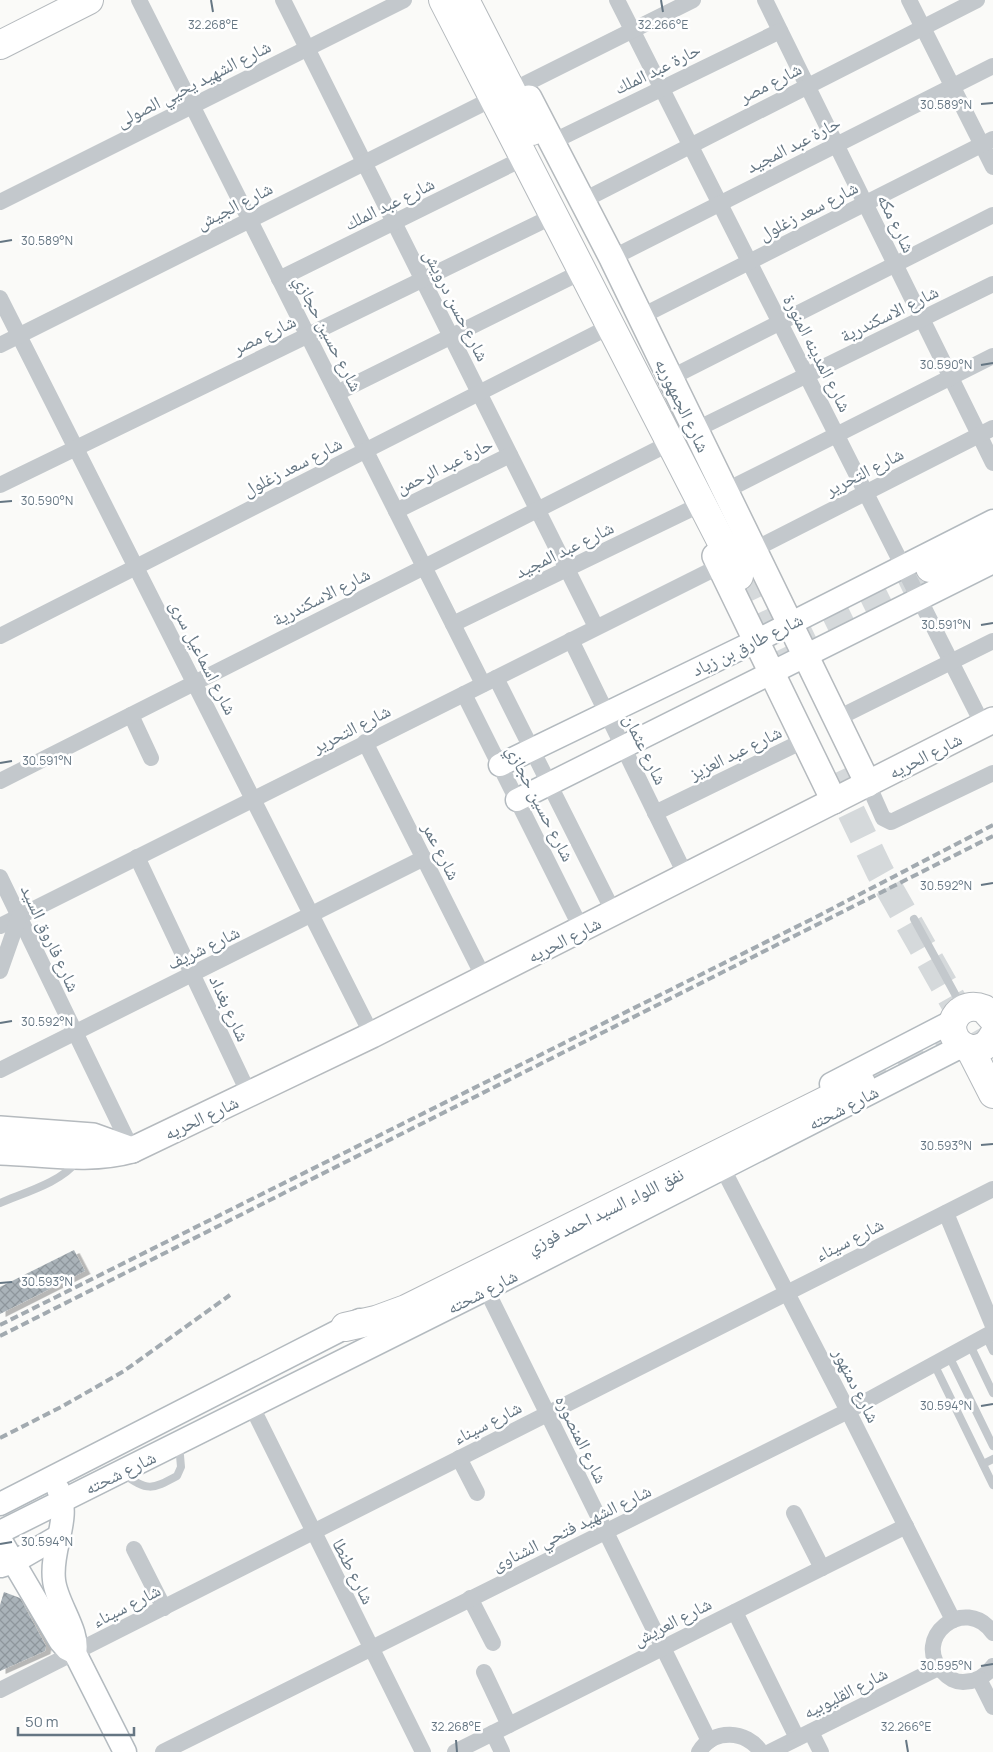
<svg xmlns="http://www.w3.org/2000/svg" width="993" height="1752" font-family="Manrope,'Noto Naskh Arabic',sans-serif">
<defs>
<pattern id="building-cross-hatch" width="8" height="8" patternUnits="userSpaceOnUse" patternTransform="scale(1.25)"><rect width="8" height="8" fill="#aab3b9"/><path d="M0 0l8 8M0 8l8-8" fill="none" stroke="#8e969c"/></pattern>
<filter id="shadow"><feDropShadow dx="5.5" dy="3" stdDeviation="0" flood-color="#0004"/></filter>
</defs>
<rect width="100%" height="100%" fill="#fafaf8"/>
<!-- building -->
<g fill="url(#building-cross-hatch)" filter="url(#shadow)">
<polygon points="74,1250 85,1271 0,1314 0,1287"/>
<polygon points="4,1592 20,1598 46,1646 45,1651 0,1671 0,1605"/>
</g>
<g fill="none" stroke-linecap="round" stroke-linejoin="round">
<!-- highway-tunnel -->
<g stroke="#d5d9db" stroke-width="28" stroke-dasharray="28 14" stroke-linecap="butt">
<polyline points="739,576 777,656"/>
<polyline points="789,644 808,628 930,568"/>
<polyline points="833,774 880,872 990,1066"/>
<path d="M861,1083c32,-16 84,-33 102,-65"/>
</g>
<!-- secondary casing -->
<g stroke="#b3babf" stroke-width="25">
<g id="secondary">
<polyline points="500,765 756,641 993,521"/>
<polyline points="517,800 993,562"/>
<polyline points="831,1084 953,1021"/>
<path d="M58,1489c14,30 -8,59 -4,91 2,23 26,51 21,73l50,99"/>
<polyline points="0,1504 360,1320"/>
<polyline points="0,1532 486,1289 962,1046"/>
<polyline points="0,1539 60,1641 67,1649 75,1653"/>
<polyline points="1,1566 14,1562 59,1536"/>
</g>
</g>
<!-- primary casing -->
<g stroke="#b5babe" stroke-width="28">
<g id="primary">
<polyline points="529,98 612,258 868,784"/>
<polyline points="715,556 834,801"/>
<polyline points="0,1129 93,1136 132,1150"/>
<path d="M0,1152c43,1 90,10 132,-2l240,-115 621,-315"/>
</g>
</g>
<!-- highway casing -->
<g stroke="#b4b9bd" stroke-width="30">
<g id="highway">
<polyline points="443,0 739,576"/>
<polyline points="465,0 532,131"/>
<polyline points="0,45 89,0"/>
<polyline points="930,568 993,537"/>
<path d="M993,1019l-9,-10c-15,-6 -29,1 -32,17 1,24 30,32 41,10"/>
<polyline points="970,1049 993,1094"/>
<polyline points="345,1327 376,1320 406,1309 861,1083"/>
</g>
</g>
<!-- lane -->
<g stroke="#c3c8cc" stroke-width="8">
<polyline points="914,919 961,1005"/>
<path d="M0,1203c23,-10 62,-21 76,-41"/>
<polyline points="986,1336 993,1351"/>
<polyline points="970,1345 993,1393"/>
<polyline points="949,1356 993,1446"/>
<polyline points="934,1364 993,1485"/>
<polyline points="983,1464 993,1459"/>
<path d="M123,1474c25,17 28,16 54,2l4,-9 -2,-23"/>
</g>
<!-- street -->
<g stroke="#c3c8cc" stroke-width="16">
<polyline points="139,0 483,684"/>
<polyline points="283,0 596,627"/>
<polyline points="617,0 983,725"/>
<polyline points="765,0 993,463"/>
<polyline points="909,0 993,167"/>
<polyline points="523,85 693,0"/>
<polyline points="552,142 780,31"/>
<polyline points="582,201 977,0"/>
<polyline points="0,202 404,0"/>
<polyline points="612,258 993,66"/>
<polyline points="279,279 516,162"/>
<polyline points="0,298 372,1035"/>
<polyline points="640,317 993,139"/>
<polyline points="0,345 486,102"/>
<polyline points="670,378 993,215"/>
<polyline points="337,393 573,276"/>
<polyline points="695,430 993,284"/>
<polyline points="0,485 545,220"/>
<polyline points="725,491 993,356"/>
<polyline points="396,511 510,455"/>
<polyline points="753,550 993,428"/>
<polyline points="453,624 691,509"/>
<polyline points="0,636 601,331"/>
<polyline points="571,640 686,876"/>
<polyline points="496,678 614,913"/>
<polyline points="464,694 582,930"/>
<polyline points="131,715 151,758"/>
<polyline points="836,719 993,641"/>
<polyline points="365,742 484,978"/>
<polyline points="0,781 660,448"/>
<polyline points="868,784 883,818 891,822 993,773"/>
<polyline points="655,813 805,740"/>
<polyline points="137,857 249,1094"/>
<polyline points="0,877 132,1150"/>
<polyline points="0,926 720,566"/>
<polyline points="0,971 19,917"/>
<polyline points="0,1070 424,858"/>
<polyline points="723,1169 848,1411 953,1620"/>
<polyline points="946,1213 993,1326"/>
<polyline points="486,1289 709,1741"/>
<polyline points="252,1407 423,1752"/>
<polyline points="459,1458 477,1493"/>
<polyline points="794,1513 822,1568"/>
<polyline points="134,1549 164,1608"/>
<polyline points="470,1598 493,1643"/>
<polyline points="735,1612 797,1738"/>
<path d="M993,1633c-28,-40 -83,6 -50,39 5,6 13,10 20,10 13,0 23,-6 30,-16"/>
<polyline points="484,1672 509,1725"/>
<polyline points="979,1679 993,1707"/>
<polyline points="0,1690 993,1189"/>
<polyline points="811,1732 821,1752"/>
<polyline points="493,1733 502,1752"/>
<polyline points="163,1752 848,1411 993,1332"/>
<polyline points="455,1752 906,1526"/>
<path d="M699,1752c14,-24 48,-22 62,0"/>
<polyline points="770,1752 938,1668"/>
</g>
<!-- secondary -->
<use href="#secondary" stroke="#fff" stroke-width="22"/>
<!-- primary -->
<use href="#primary" stroke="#fff" stroke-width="25"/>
<!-- highway -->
<use href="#highway" stroke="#fff" stroke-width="28"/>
<!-- rail -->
<g stroke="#a2aab0" stroke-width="4" stroke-dasharray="8 4" stroke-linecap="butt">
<polyline points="0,1325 816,917 993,825"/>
<polyline points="0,1336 993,836"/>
<polyline points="0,1438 63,1406 124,1371 230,1295"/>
</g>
</g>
<!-- ticks -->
<path fill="none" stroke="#657683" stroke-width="2" d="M211,0l2,12M661,0l2,12M981,104l12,-1M0,242l12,-2M981,365l12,-2M0,502l12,-1M981,625l12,-2M0,763l12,-2M981,885l12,-2M0,1023l12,-2M981,1145l12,-1M0,1283l12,-1M981,1406l12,-2M0,1544l12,-2M981,1666l12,-2M456,1740l1,12M906,1740l2,12"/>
<g text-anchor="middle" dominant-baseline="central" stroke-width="5" stroke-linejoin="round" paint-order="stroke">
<!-- street labels -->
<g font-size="18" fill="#657683" stroke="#fff">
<text transform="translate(657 68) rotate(-26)">حارة عبد الملك</text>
<text transform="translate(770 82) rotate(-27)">شارع مصر</text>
<text transform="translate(193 83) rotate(-27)">شارع الشهيد يحيي الصولى</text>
<text transform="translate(793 144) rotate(-27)">حارة عبد المجيد</text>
<text transform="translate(389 203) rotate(-26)">شارع عبد الملك</text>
<text transform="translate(234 205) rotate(-27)">شارع الجيش</text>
<text transform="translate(808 210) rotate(-27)">شارع سعد زغلول</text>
<text transform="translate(897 223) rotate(64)">شارع مكه</text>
<text transform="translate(457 305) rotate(63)">شارع حسن درويش</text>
<text transform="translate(889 313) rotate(-26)">شارع الاسكندرية</text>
<text transform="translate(329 333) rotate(63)">شارع حسين حجازي</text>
<text transform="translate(264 334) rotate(-26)">شارع مصر</text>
<text transform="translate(818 353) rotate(63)">شارع المدينه المنورة</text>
<text transform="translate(683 405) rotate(64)">شارع الجمهوريه</text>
<text transform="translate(444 465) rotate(-26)">حارة عبد الرحمن</text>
<text transform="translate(292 466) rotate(-27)">شارع سعد زغلول</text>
<text transform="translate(864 471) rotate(-27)">شارع التحرير</text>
<text transform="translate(564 549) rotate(-26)">شارع عبد المجيد</text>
<text transform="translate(321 596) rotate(-27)">شارع الاسكندرية</text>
<text transform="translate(747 644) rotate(-26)">شارع طارق بن زياد</text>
<text transform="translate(204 657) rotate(63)">شارع اسماعيل سرى</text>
<text transform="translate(351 728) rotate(-27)">شارع التحرير</text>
<text transform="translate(646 749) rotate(64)">شارع عثمان</text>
<text transform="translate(735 752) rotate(-26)">شارع عبد العزيز</text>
<text transform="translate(925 755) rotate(-27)">شارع الحريه</text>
<text transform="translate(541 803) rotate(63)">شارع حسين حجازي</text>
<text transform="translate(442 851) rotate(63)">شارع عمر</text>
<text transform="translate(51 938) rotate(65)">شارع فاروق السيد</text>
<text transform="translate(564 939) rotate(-27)">شارع الحريه</text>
<text transform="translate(203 947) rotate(-26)">شارع شريف</text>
<text transform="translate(230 1008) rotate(65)">شارع بغداد</text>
<text transform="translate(843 1107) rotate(-27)">شارع شحته</text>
<text transform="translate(201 1117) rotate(-25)">شارع الحريه</text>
<text transform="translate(605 1210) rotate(-26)">نفق اللواء السيد احمد فوزي</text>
<text transform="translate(849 1239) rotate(-27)">شارع سيناء</text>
<text transform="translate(482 1291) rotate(-27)">شارع شحته</text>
<text transform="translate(857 1385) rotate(63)">شارع دمنهور</text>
<text transform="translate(487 1422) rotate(-27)">شارع سيناء</text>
<text transform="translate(582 1439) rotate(64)">شارع المنصوره</text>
<text transform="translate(120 1472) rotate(-26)">شارع شحته</text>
<text transform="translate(571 1527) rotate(-26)">شارع الشهيد فتحي الشناوى</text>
<text transform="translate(354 1571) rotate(63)">شارع طنطا</text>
<text transform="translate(126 1605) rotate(-27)">شارع سيناء</text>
<text transform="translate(672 1621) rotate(-27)">شارع العريش</text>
<text transform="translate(845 1692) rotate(-27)">شارع القليوبيه</text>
</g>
</g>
<g font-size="12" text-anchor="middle" fill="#657683" stroke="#fff" stroke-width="5" stroke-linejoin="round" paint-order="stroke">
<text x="213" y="29">32.268°E</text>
<text x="663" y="29">32.266°E</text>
<text x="946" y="109">30.589°N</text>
<text x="47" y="245">30.589°N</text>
<text x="946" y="369">30.590°N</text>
<text x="47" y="505">30.590°N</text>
<text x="946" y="629">30.591°N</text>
<text x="47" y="765">30.591°N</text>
<text x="946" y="890">30.592°N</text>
<text x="47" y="1026">30.592°N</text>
<text x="946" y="1150">30.593°N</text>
<text x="47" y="1286">30.593°N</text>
<text x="946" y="1410">30.594°N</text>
<text x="47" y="1546">30.594°N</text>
<text x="946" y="1670">30.595°N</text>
<text x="456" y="1731">32.268°E</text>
<text x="906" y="1731">32.266°E</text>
</g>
<!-- scale -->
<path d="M18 1727v8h116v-8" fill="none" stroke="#657683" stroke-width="2.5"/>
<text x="25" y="1727" font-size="15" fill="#657683" stroke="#ffffff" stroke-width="4" paint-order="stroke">50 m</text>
</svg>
